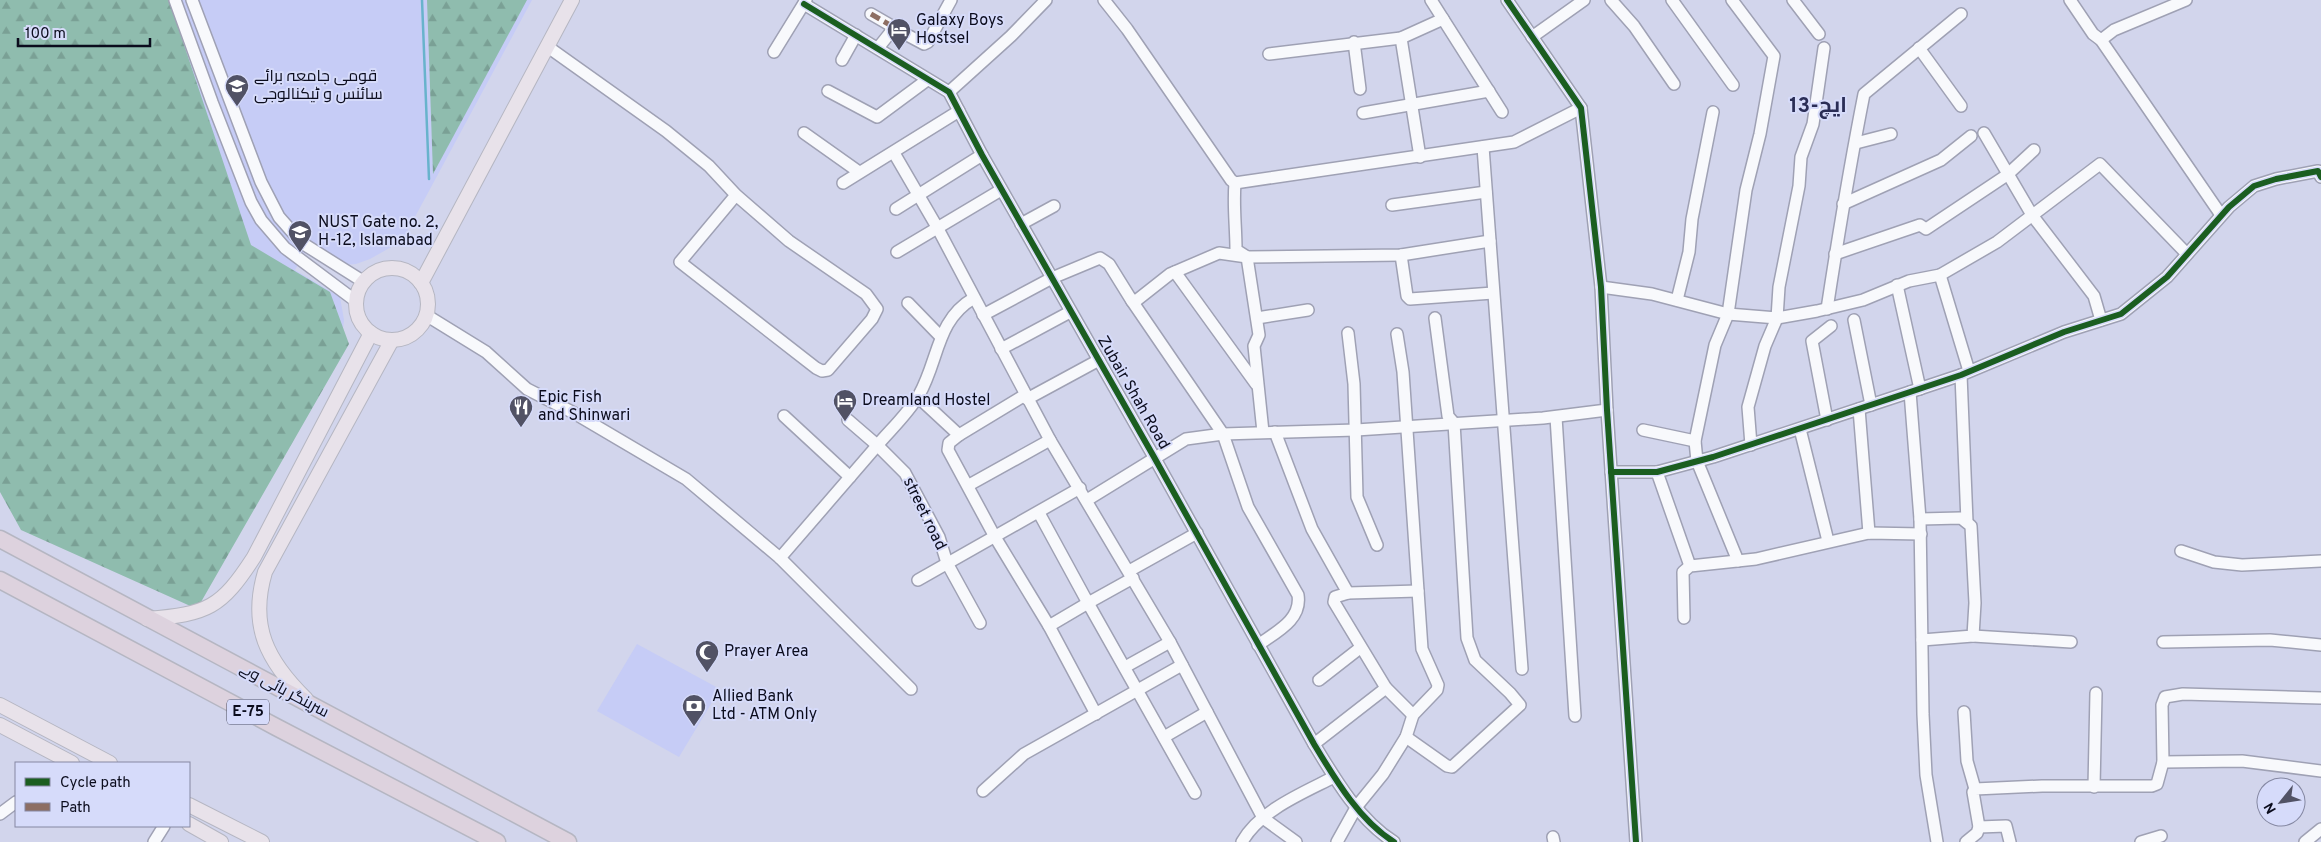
<svg xmlns="http://www.w3.org/2000/svg" width="2321" height="842" font-family="Overpass,Cairo,sans-serif">
<defs>
<pattern id="forest-firs" width="22" height="20" patternUnits="userSpaceOnUse" patternTransform="scale(1.25)"><rect width="22" height="20" fill="#8fbcae"/><path d="M5 1l3.5 6h-7zM16 11l3.5 6h-7z" fill="#7aa095"/></pattern>
</defs>
<rect width="100%" height="100%" fill="#d2d5ec"/>
<!-- built -->
<g fill="#c6ccf6">
<polygon points="0,0 532,0 402,241 370,259 356,264 343,265 310,244 295,270 340,297 344,320 341,346"/>
<polygon points="637,644 720,689 679,757 597,711"/>
</g>
<!-- forest -->
<g fill="url(#forest-firs)">
<polygon points="0,0 169,0 251,245 330,292 349,344 197,609 21,530 0,492"/>
<polygon points="427,0 527,0 433,174"/>
</g>
<g fill="none" stroke-linecap="round" stroke-linejoin="round">
<!-- stream -->
<polyline stroke="#68b3cc" stroke-width="2.5" points="422,0 429,179"/>
<!-- minor casing -->
<g stroke="#9fa1b4" stroke-width="14">
<g id="minor">
<polyline points="175,0 212,102 251,202 261,220 285,248 357,302"/>
<polyline points="192,0 261,182 279,217 302,243 364,282"/>
<polyline points="1104,0 1127,29 1231,180 1235,183 1514,142 1581,108"/>
<polyline points="1431,0 1502,112"/>
<polyline points="1507,0 1581,108 1601,287 1607,410 1636,842"/>
<polyline points="1611,0 1634,26 1674,84"/>
<polyline points="1672,0 1733,85"/>
<polyline points="1732,0 1774,56 1760,134 1746,190 1728,314 1715,345 1695,441 1697,461 1738,561"/>
<polyline points="1793,0 1819,34"/>
<polyline points="2070,0 2093,34 2101,40 2221,215"/>
<path d="M804,4l145,88 33,63 172,302 160,287c21,35 45,76 80,98"/>
<polyline points="871,14 890,25 891,30"/>
<polyline points="1532,37 1584,0"/>
<polyline points="1401,38 1420,157"/>
<polyline points="2101,40 2114,30 2186,0"/>
<polyline points="1354,42 1360,89"/>
<polyline points="548,47 666,131 709,166 736,195 789,241 866,294 877,309 872,319 828,370 822,371 816,368 680,262 736,195"/>
<polyline points="878,48 894,28 924,44 928,42 951,0"/>
<polyline points="1919,48 1961,106"/>
<polyline points="774,52 806,0"/>
<polyline points="1269,54 1401,38 1443,19"/>
<polyline points="842,60 856,35"/>
<polyline points="828,91 877,117 927,80"/>
<polyline points="949,92 1011,36 1046,0"/>
<polyline points="1363,113 1489,91"/>
<polyline points="804,133 859,172"/>
<polyline points="1984,133 2032,215 2094,296 2101,320"/>
<polyline points="1856,143 1891,134"/>
<polyline points="1483,147 1522,669"/>
<polyline points="894,153 937,227 1050,440 1170,642 1263,818 1296,842"/>
<polyline points="843,183 959,111"/>
<path d="M1235,183c-2,22 1,44 1,67l11,7 12,78 -5,11 9,86"/>
<polyline points="1843,204 1941,160 1971,136"/>
<polyline points="1392,205 1486,192"/>
<polyline points="896,209 982,155"/>
<polyline points="1021,224 1054,206"/>
<polyline points="897,252 1001,190"/>
<polyline points="1835,254 1920,225 1926,229 2007,175 2034,150"/>
<polyline points="1401,255 1407,296 1410,299 1493,293"/>
<polyline points="1175,272 1256,384"/>
<polyline points="1940,275 1969,371"/>
<polyline points="1897,285 1920,389"/>
<polyline points="1601,287 1652,294 1728,314 1777,318 1817,311 1863,300 1909,281 1940,275 1997,242 2100,164 2187,254"/>
<polyline points="1677,300 1689,252 1692,219 1713,112"/>
<path d="M1132,301l91,133 25,73 50,88c4,25 -22,37 -40,50"/>
<polyline points="908,303 941,337"/>
<path d="M1827,309c11,-72 23,-144 37,-215l97,-80"/>
<polyline points="426,315 486,352 527,389 574,413 686,479 780,558 911,689"/>
<polyline points="983,315 1052,278 1100,258 1109,264 1132,301 1137,300 1170,274 1219,253 1247,257 1401,255 1490,241"/>
<polyline points="1257,318 1308,310"/>
<polyline points="1854,320 1871,405"/>
<polyline points="1348,333 1354,384 1357,497 1377,545"/>
<polyline points="1001,349 1070,312"/>
<polyline points="1961,375 1967,522"/>
<polyline points="1910,392 1920,519 1923,714 1926,775 1937,842"/>
<polyline points="918,397 959,435 949,443 948,450 995,537 1049,626 1096,714"/>
<polyline points="1027,399 1099,360"/>
<polyline points="1859,409 1869,533"/>
<polyline points="784,416 850,477"/>
<polyline points="1556,417 1575,716"/>
<polyline points="848,420 877,445 905,473 939,537 947,563 980,623"/>
<polyline points="1827,420 1812,341 1831,326"/>
<polyline points="1800,429 1828,541"/>
<polyline points="1643,430 1695,441"/>
<polyline points="1275,432 1312,529 1348,593 1335,597 1334,602 1386,688 1413,715"/>
<polyline points="959,435 1025,395"/>
<polyline points="1751,445 1748,407 1765,346 1777,318 1779,287 1799,186 1801,157 1813,124 1824,48"/>
<polyline points="1611,472 1657,472 1713,457 1910,392 1961,375 2064,332 2121,314 2167,277 2229,207 2254,186 2276,179 2318,171 2321,177"/>
<polyline points="1657,472 1690,566"/>
<polyline points="969,485 1050,440"/>
<polyline points="1087,500 1186,439 1223,434 1356,430 1543,418 1607,410"/>
<polyline points="1039,513 1088,603 1133,578"/>
<polyline points="1920,519 1961,518 1971,526 1975,603 1973,636 1922,640"/>
<polyline points="2181,551 2214,562 2242,565 2321,561"/>
<path d="M780,558c32,-37 63,-73 95,-110 15,-18 32,-33 44,-53 20,-35 17,-75 55,-97"/>
<polyline points="1129,571 1197,533"/>
<polyline points="918,580 1080,488"/>
<polyline points="1348,593 1418,591"/>
<polyline points="1684,618 1683,572 1690,566 1756,559 1869,533 1921,534"/>
<polyline points="1049,626 1088,603 1195,793"/>
<polyline points="1973,636 2071,642"/>
<polyline points="2163,642 2270,640 2321,645"/>
<polyline points="1125,667 1170,642"/>
<polyline points="1319,680 1360,648"/>
<polyline points="1964,712 1967,761 1975,789"/>
<polyline points="1164,737 1207,712"/>
<polyline points="1406,737 1447,766 1452,767 1520,705 1510,693 1475,660 1467,638 1454,423 1448,416 1435,318"/>
<polyline points="1314,744 1386,688"/>
<polyline points="2163,762 2242,761 2321,771"/>
<polyline points="2094,787 2096,693"/>
<polyline points="983,791 1024,754 1182,665"/>
<polyline points="0,814 16,802"/>
<polyline points="1979,827 2006,826 2010,842"/>
<polyline points="1553,837 1554,842"/>
<polyline points="154,842 164,826"/>
<path d="M1242,842c18,-32 61,-49 92,-65"/>
<polyline points="1337,842 1357,806 1383,774 1406,737 1413,715 1437,690 1438,685 1422,649 1403,372 1397,334"/>
<polyline points="1966,842 1977,833 1979,827 1973,792 1975,789 2042,786 2152,786 2157,784 2163,762 2162,705 2165,697 2183,694 2321,698"/>
<polyline points="2141,842 2161,836"/>
<polyline points="2305,842 2321,829"/>
</g>
</g>
<!-- major casing -->
<g stroke="#b5b6c2" stroke-width="16">
<g id="major">
<circle cx="392" cy="304" r="36"/>
<polyline points="421,283 572,0"/>
<path d="M147,619c61,-5 74,-11 107,-62l117,-224"/>
<path d="M306,699c-39,-38 -57,-73 -41,-127l127,-232"/>
<polyline points="0,705 110,763"/>
<polyline points="0,725 72,763"/>
<polyline points="189,805 262,842"/>
<polyline points="189,824 221,842"/>
</g>
</g>
<!-- highway casing -->
<g stroke="#b5b6c2" stroke-width="19">
<g id="highway">
<polyline points="0,539 568,842"/>
<polyline points="0,580 276,727 497,842"/>
</g>
</g>
<!-- minor -->
<use href="#minor" stroke="#f8f9fc" stroke-width="11"/>
<!-- major -->
<use href="#major" stroke="#e8e2ea" stroke-width="14"/>
<!-- highway -->
<use href="#highway" stroke="#ddd2de" stroke-width="16"/>
<!-- quiet -->
<polyline stroke="#8d6e63" stroke-width="5" stroke-dasharray="10 5" stroke-linecap="butt" points="871,14 890,25 891,30"/>
<!-- cycleway casing -->
<g stroke="#d6dbfa" stroke-width="9">
<g id="cycleway">
<polyline points="1507,0 1581,108 1601,287 1607,410 1636,842"/>
<path d="M804,4l145,88 33,63 172,302 160,287c21,35 45,76 80,98"/>
<polyline points="1611,472 1657,472 1713,457 1910,392 1961,375 2064,332 2121,314 2167,277 2229,207 2254,186 2276,179 2318,171 2321,177"/>
</g>
</g>
<!-- cycleway -->
<use href="#cycleway" stroke="#1b5e20" stroke-width="6"/>
</g>
<!-- icons -->
<defs>
<g id="hotel-pin" transform="scale(1.25)"><path d="M0 17L-7.5 6A9.5 9.5 0 1 1 7.5 6Z" fill="#515265" stroke="#d6dbfa"/><path d="M-6-4.5h1.5V1H6V5H4.5V3h-9V5H-6ZM-4 0a1.8 1.8 0 1 1 3.6 0ZM.5 0V-2.5h3Q6-2.5 6 0Z" fill="#fff"/></g>
<g id="university-pin" transform="scale(1.25)"><path d="M0 17L-7.5 6A9.5 9.5 0 1 1 7.5 6Z" fill="#515265" stroke="#d6dbfa"/><path d="M0-5L7-2L0 1L-7-2ZM-4 1L0 2.5L4 1V4Q0 6-4 4Z" fill="#fff"/></g>
<g id="restaurant-pin" transform="scale(1.25)"><path d="M0 17L-7.5 6A9.5 9.5 0 1 1 7.5 6Z" fill="#515265" stroke="#d6dbfa"/><path d="M-5-6h1v4h1v-4h1v4h1v-4h1v5L-1.5 .5V6h-2V.5L-5-1ZM5-6V6H3V1.5H1.5Q1.5-4 5-6Z" fill="#fff"/></g>
<g id="mosque-pin" transform="scale(1.25)"><path d="M0 17L-7.5 6A9.5 9.5 0 1 1 7.5 6Z" fill="#515265" stroke="#d6dbfa"/><path d="M3.5-4.9A6 6 0 1 0 3.5 4.9A5 5 0 1 1 3.5-4.9Z" fill="#fff"/></g>
<g id="bank-pin" transform="scale(1.25)"><path d="M0 17L-7.5 6A9.5 9.5 0 1 1 7.5 6Z" fill="#515265" stroke="#d6dbfa"/><path d="M-6-4H6V4H-6ZM0-2.3a2.3 2.3 0 1 0 0 4.6a2.3 2.3 0 1 0 0-4.6Z" fill="#fff"/></g>
</defs>
<g fill-rule="evenodd">
<use href="#hotel-pin" x="899" y="30"/>
<use href="#university-pin" x="237" y="86"/>
<use href="#university-pin" x="300" y="232"/>
<use href="#hotel-pin" x="845" y="401"/>
<use href="#restaurant-pin" x="521" y="407"/>
<use href="#mosque-pin" x="707" y="652"/>
<use href="#bank-pin" x="694" y="706"/>
</g>
<g text-anchor="middle" dominant-baseline="central" stroke-width="4" stroke-linejoin="round" paint-order="stroke">
<!-- shield labels -->
<rect fill="#d6dbfa" stroke="#484a5f" stroke-width="1" x="227" y="699.5" width="42" height="25" rx="4"/>
<g font-size="15" font-weight="bold" fill="#0b0c1d">
<text x="248" y="712">E-75</text>
</g>
<!-- poi labels -->
<g font-size="16" fill="#0b0c1d" stroke="#d6dbfa" text-anchor="start">
<text x="916" y="21">Galaxy Boys<tspan x="916" dy="18">Hostsel</tspan></text>
<text x="254" y="77">قومی جامعہ برائے<tspan x="254" dy="18">سائنس و ٹیکنالوجی</tspan></text>
<text x="318" y="223">NUST Gate no. 2,<tspan x="318" dy="18">H-12, Islamabad</tspan></text>
<text x="538" y="398">Epic Fish<tspan x="538" dy="18">and Shinwari</tspan></text>
<text x="862" y="401">Dreamland Hostel</text>
<text x="724" y="652">Prayer Area</text>
<text x="712" y="697">Allied Bank<tspan x="712" dy="18">Ltd - ATM Only</tspan></text>
</g>
<!-- street labels -->
<g font-size="16" fill="#0b0c1d" stroke="#d6dbfa">
<text transform="translate(1133 393) rotate(60)">Zubair Shah Road</text>
<text transform="translate(924 514) rotate(64)">street road</text>
<text transform="translate(284 691) rotate(28)">سرینگر ہائی وے</text>
</g>
<!-- district labels -->
<g font-size="21" font-weight="bold" fill="#2a2d56" stroke="#d6dbfa">
<text x="1818" y="106">ایچ-13</text>
</g>
</g>
<!-- legend -->
<rect x="15" y="762" width="175" height="65" fill="#d6dbfa" stroke="#8588a2"/>
<rect x="25" y="778" width="25" height="8" fill="#1b5e20" stroke="#8588a2"/>
<text x="60" y="787" font-size="15" fill="#0b0c1d">Cycle path</text>
<rect x="25" y="803" width="25" height="8" fill="#8d6e63" stroke="#8588a2"/>
<text x="60" y="812" font-size="15" fill="#0b0c1d">Path</text>
<!-- north arrow -->
<g transform="translate(2281 802) rotate(240)"><circle r="24" fill="#d6dbfa" stroke="#8588a2"/>
<path d="M0-4L9 19L0 12L-9 19Z" fill="#515265"/>
<text y="-8" font-size="14" font-weight="bold" text-anchor="middle" fill="#0b0c1d">N</text>
</g>
<!-- scale -->
<path d="M18 38v8h132v-8" fill="none" stroke="#0b0c1d" stroke-width="2.5"/>
<text x="25" y="38" font-size="15" fill="#0b0c1d" stroke="#d6dbfa" stroke-width="4" paint-order="stroke">100 m</text>
</svg>
